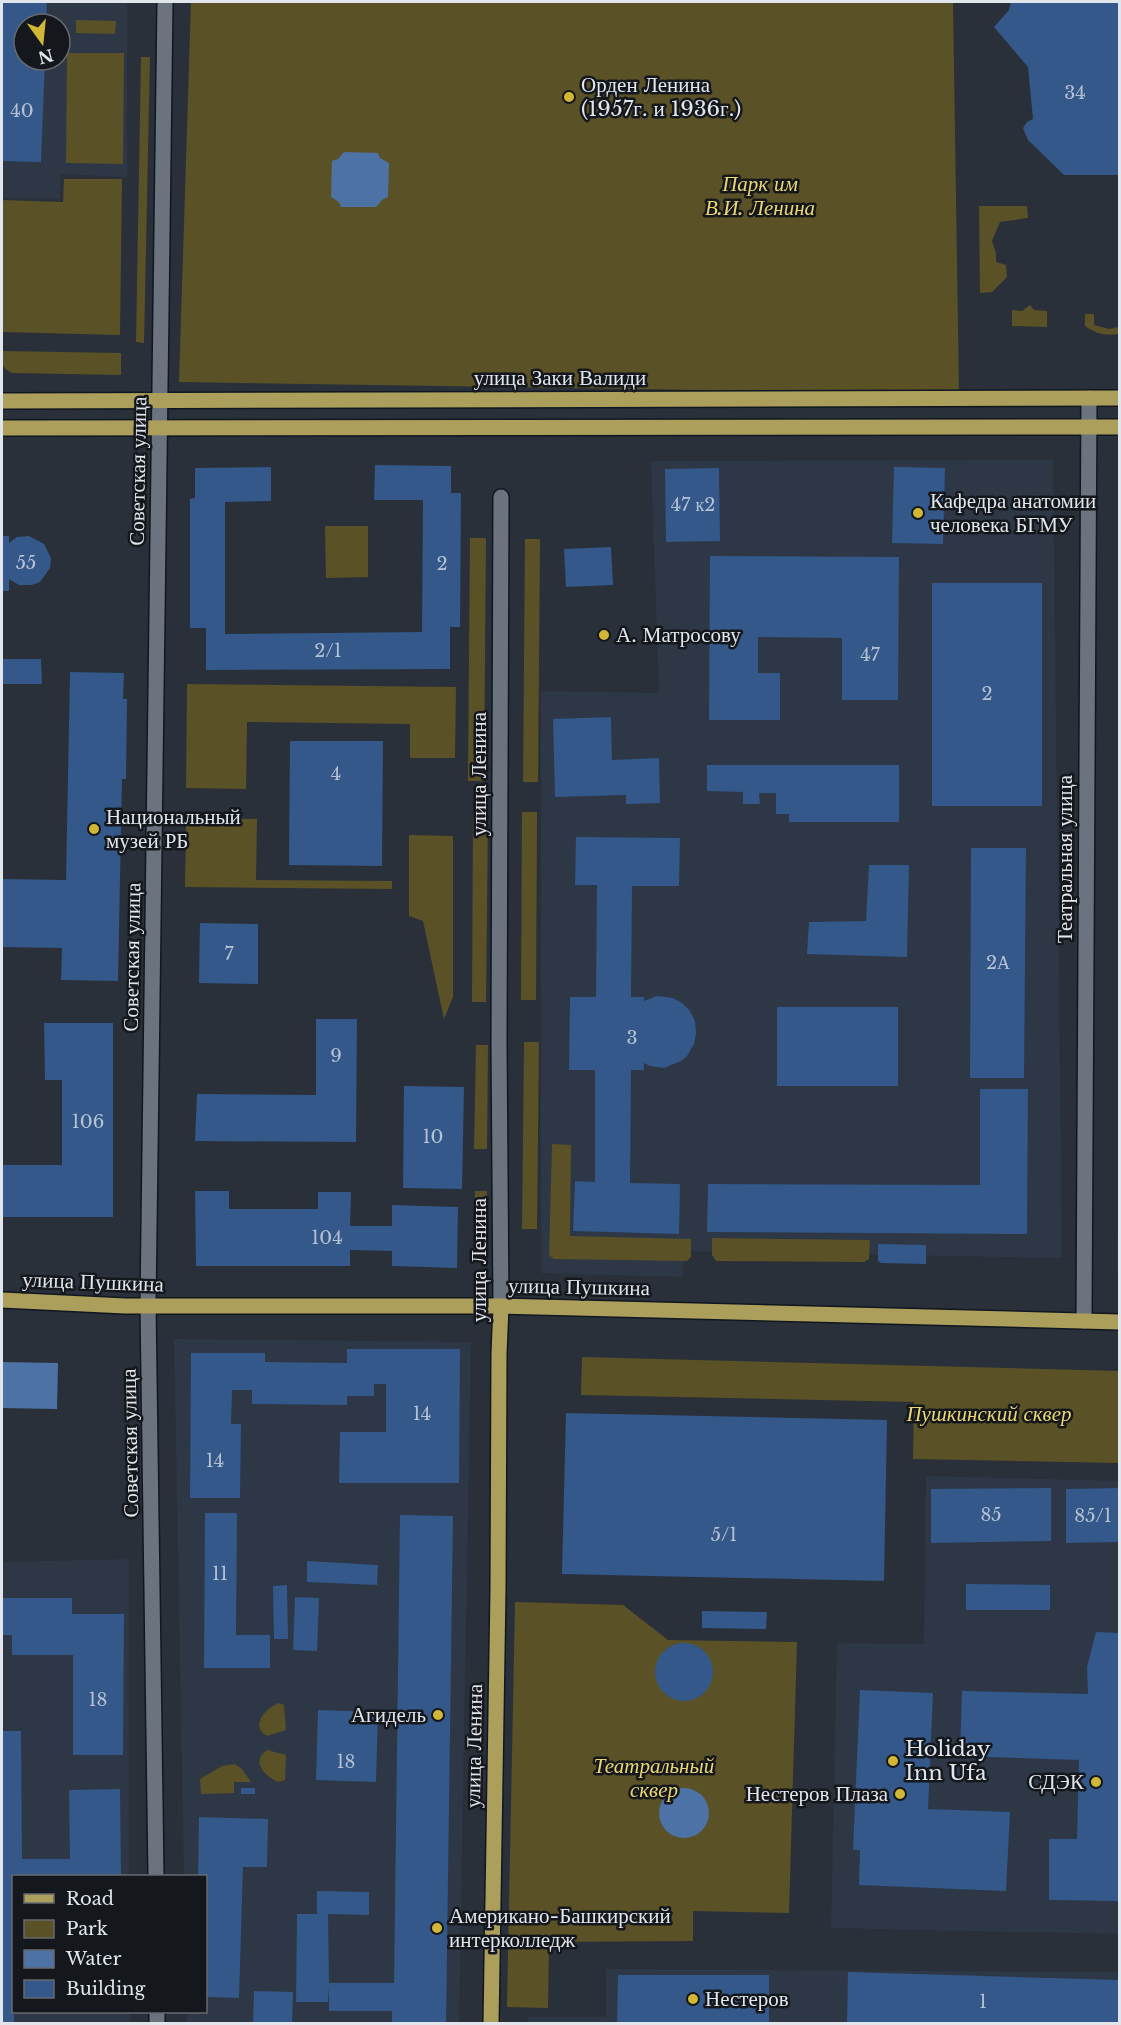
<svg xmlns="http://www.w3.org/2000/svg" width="1121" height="2025" font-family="'Libre Baskerville',serif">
<rect width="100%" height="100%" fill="#293039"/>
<!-- built -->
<g fill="#2d3746" fill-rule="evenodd">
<path d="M2,2h125v175l-67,-3v25l-58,-1zM24,24h36v36h-36z"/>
<polygon points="1053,460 1062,1258 684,1251 683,1277 541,1273 541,691 659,693 651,461"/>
<polygon points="1119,1103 1120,1274 1117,1274"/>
<polygon points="174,1339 471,1342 459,2023 187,2023 187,2012 206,2012 206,1876 184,1876"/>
<polygon points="926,1476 1119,1481 1119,1934 831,1928 837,1643 924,1644"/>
<polygon points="129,1559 129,1876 14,1876 14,2012 130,2012 130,2023 2,2023 2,1562"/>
<polygon points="606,1969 1119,1972 1119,2023 527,2024 528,2017 606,2017"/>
</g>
<!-- green -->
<g fill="#5a5127">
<polygon points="191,2 953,2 959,394 179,382"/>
<polygon points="76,20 116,21 115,34 76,33"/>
<polygon points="67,53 124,53 123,164 66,163"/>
<polygon points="141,57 150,57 144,343 136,342"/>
<polygon points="64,179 122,179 120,335 2,332 2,200 63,202"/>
<polygon points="979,206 1027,206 1028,218 1000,222 992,241 996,253 996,262 1006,265 1007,277 992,292 980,293"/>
<polygon points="1030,305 1034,310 1047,311 1047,327 1012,326 1012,310 1022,311"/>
<path d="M1085,314h9v11l15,4 10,-2v7c-14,2 -22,0 -34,-8z"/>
<path d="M2,351l119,2v22l-109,-2c-11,-5 -11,-11 -10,-22z"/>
<polygon points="325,526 368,526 368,577 326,578"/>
<polygon points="470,538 486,538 484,781 468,781"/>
<polygon points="525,539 540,539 538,782 523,782"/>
<polygon points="187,684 456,687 455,758 410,758 410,724 247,722 246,789 186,788"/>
<polygon points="522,812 537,812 536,1000 521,1000"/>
<polygon points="473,815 488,815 486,1002 472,1002"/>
<polygon points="186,818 257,819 256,880 392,881 392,889 185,887"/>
<polygon points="409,835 453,836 453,997 444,1019 423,921 409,916"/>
<polygon points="524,1042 539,1042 537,1229 522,1229"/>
<polygon points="476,1045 488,1045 487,1149 474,1149"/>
<polygon points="552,1144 571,1145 570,1236 691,1239 691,1257 687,1261 554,1259 549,1255"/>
<polygon points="475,1191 487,1191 485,1256 474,1256"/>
<polygon points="712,1238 870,1240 869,1259 864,1262 716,1261 712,1255"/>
<polygon points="582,1357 1119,1371 1119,1463 913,1459 914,1402 581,1395"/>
<polygon points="515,1602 623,1605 668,1640 797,1642 789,1913 693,1911 693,1941 549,1942 548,2008 507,2007"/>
<path d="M278,1703l6,2 2,25 -19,6c-18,-11 -1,-27 11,-33z"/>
<path d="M267,1750l19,5 -1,25 -7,2c-13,-6 -28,-20 -11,-32z"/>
<polygon points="235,1764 242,1769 251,1782 234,1782 234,1793 201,1794 200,1779 222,1766"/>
</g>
<!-- water -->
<g fill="#4d73a6">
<polygon points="344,152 378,153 380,158 389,163 388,197 383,199 376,207 341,207 339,202 331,197 332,161 338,159"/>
<polygon points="2,1362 58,1363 57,1409 2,1408"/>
<circle cx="684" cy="1813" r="25"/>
</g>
<!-- building -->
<g fill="#335889">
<polygon points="2,2 47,2 46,24 24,24 24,60 45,60 41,162 2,161"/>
<polygon points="1011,2 1120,2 1120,175 1064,175 1028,140 1023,128 1027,122 1033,119 1028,67 994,27 1009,10"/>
<polygon points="375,465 451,466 451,493 461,493 460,627 450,627 450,669 206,670 206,628 190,628 190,499 195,498 195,468 271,467 271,501 225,502 225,634 422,632 423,500 374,500"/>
<polygon points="894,467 945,468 943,544 892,543"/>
<polygon points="719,468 720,541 666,542 665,469"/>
<polygon points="2,536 9,536 9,543 17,537 29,536 44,544 51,558 50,568 40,582 32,585 19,585 9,579 9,591 2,591"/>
<polygon points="611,547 613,585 566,587 564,549"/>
<polygon points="710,556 899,557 898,700 842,700 842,638 758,637 758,673 780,673 780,720 709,720"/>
<rect x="932" y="583" width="110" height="223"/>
<polygon points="2,659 41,659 42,684 2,684"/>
<polygon points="70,672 124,673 123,699 127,699 126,779 122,779 118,981 61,980 62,948 2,947 2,879 66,880"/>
<polygon points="611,717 612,760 659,758 660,803 626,804 626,795 555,797 553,719"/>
<polygon points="290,741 383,741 382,866 289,865"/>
<polygon points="707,765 899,765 899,822 789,822 789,814 776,814 776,793 759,793 760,804 743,804 743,792 707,791"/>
<polygon points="576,837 680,838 679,886 632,886 631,997 644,997 644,1001 657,996 673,998 682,1003 690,1011 695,1021 696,1033 694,1044 687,1056 681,1061 664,1068 650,1066 644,1063 644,1070 631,1070 630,1183 680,1184 679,1234 573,1231 575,1181 595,1182 595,1070 569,1070 570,997 596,997 597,885 575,885"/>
<polygon points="971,848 1026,848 1024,1078 970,1078"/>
<polygon points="869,865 909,865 907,957 807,954 809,922 866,921"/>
<polygon points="200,923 258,924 258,984 199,983"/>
<rect x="777" y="1007" width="121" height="79"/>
<polygon points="316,1019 357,1019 356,1142 195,1141 197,1094 316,1095"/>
<polygon points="44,1023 113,1023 113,1217 2,1217 2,1165 62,1165 62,1080 45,1080"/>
<polygon points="404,1086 464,1087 462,1189 403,1188"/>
<polygon points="980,1089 1028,1089 1027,1234 707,1232 708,1184 980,1185"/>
<polygon points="195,1191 229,1191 229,1209 318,1209 318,1192 351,1192 350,1226 392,1226 392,1205 458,1207 457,1268 392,1266 392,1251 350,1250 350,1266 196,1266"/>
<polygon points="878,1244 926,1245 926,1264 881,1263 878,1261"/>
<polygon points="347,1349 460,1349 459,1483 339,1483 340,1432 386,1432 386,1384 374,1384 374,1396 347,1396 347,1405 252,1404 252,1390 232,1390 231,1424 241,1424 240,1498 190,1498 191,1353 265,1353 265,1362 347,1363"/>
<polygon points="566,1413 887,1420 884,1581 562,1574"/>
<polygon points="1051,1488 1051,1541 931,1543 931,1489"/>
<polygon points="1120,1488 1120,1542 1066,1543 1066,1489"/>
<polygon points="205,1513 237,1513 236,1635 270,1635 270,1668 204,1668"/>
<polygon points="400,1515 453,1516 446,2024 392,2024 392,2011 329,2011 329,1987 328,2002 296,2002 297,1914 317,1914 317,1891 369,1892 369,1915 328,1914 329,1983 394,1983"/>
<polygon points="307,1561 378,1565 377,1585 307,1582"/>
<polygon points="966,1584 1050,1585 1050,1610 966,1610"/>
<polygon points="287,1585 288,1639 274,1639 273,1586"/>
<polygon points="295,1597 319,1598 317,1651 293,1650"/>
<polygon points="2,1598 72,1598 72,1614 124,1614 123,1755 73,1755 73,1655 12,1655 12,1635 2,1635"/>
<polygon points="702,1611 767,1612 766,1629 702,1628"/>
<polygon points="1096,1632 1120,1633 1120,1901 1049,1900 1049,1839 1077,1839 1079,1760 960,1756 962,1691 1088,1694 1087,1667"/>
<circle cx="684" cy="1672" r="29"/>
<polygon points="860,1690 933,1693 928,1809 1010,1812 1006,1891 859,1885 860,1850 853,1850"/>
<polygon points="318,1710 378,1712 376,1782 316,1780"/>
<polygon points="2,1731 21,1731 22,1859 70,1859 69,1790 120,1789 121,1876 14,1876 14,2024 2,2024"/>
<rect x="241" y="1788" width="14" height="6"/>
<polygon points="199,1817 268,1819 267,1867 243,1867 239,1998 206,1997 206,1876 198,1876"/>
<polygon points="848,1972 1120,1980 1120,2024 847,2024"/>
<polygon points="618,1975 769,1975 769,2024 617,2024"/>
<polygon points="254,1991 293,1992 292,2024 253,2024"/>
</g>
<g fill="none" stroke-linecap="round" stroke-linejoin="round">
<!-- minor casing -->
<g stroke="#111720" stroke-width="18">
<g id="minor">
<polyline points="501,497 499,1042 501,1306"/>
<polyline points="1084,1321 1089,398"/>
<polyline points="156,1876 148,1305 165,2"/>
<polyline points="157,2012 157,2024"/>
</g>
</g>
<!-- major casing -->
<g stroke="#111720" stroke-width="18">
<g id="major">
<polyline points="2,401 1120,398"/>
<polyline points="2,428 1120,427"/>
<polyline points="2,1300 125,1306 501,1306 1120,1322"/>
<polyline points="491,2024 498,1590 499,1354 501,1306"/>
</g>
</g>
<!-- minor -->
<use href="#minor" stroke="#6b737e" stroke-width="15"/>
<!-- major -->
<use href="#major" stroke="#ac9f5c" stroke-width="15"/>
</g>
<!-- markers -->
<g fill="#d2b736" stroke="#14171c" stroke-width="2">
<circle cx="569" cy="97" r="6"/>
<circle cx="918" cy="513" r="6"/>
<circle cx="604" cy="635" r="6"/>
<circle cx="94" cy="829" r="6"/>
<circle cx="438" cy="1715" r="6"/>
<circle cx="893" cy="1761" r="6"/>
<circle cx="1096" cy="1782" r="6"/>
<circle cx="900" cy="1794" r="6"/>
<circle cx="437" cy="1928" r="6"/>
<circle cx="693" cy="1999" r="6"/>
</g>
<g text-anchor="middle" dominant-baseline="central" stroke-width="5" stroke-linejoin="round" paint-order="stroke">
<!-- number labels -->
<g font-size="18" fill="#b6c2d3">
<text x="1075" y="93">34</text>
<text x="22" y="111">40</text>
<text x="693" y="505">47 к2</text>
<text x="26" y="563">55</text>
<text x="442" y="564">2</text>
<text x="328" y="651">2/1</text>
<text x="870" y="655">47</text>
<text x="987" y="694">2</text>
<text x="336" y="774">4</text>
<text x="229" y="954">7</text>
<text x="998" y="963">2А</text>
<text x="632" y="1038">3</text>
<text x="336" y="1056">9</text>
<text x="88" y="1122">106</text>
<text x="433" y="1137">10</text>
<text x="327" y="1238">104</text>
<text x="422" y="1414">14</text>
<text x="215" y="1461">14</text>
<text x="991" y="1515">85</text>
<text x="1093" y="1516">85/1</text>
<text x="724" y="1535">5/1</text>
<text x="220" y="1574">11</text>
<text x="98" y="1700">18</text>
<text x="346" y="1762">18</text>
<text x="983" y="2002">1</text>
</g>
<!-- poi labels -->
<g font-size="21" fill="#e1e5ec" stroke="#14171c" text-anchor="start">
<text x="581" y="85">Орден Ленина<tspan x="581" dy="24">(1957г. и 1936г.)</tspan></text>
<text x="930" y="501">Кафедра анатомии<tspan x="930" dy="24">человека БГМУ</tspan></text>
<text x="616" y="635">А. Матросову</text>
<text x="106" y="817">Национальный<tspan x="106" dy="24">музей РБ</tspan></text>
<text x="426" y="1715" text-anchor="end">Агидель</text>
<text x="905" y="1749">Holiday<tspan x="905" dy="24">Inn Ufa</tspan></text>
<text x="1084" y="1782" text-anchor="end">СДЭК</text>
<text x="888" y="1794" text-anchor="end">Нестеров Плаза</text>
<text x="449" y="1916">Американо-Башкирский<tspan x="449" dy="24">интерколледж</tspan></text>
<text x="705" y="1999">Нестеров</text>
</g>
<!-- park labels -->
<g font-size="21" font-style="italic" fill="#ecd674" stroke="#14171c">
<text x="760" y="184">Парк им<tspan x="760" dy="24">В.И. Ленина</tspan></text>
<text x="989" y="1414">Пушкинский сквер</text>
<text x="654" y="1766">Театральный<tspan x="654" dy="24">сквер</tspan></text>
</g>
<!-- street labels -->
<g font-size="21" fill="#e1e5ec" stroke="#14171c">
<text x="560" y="378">улица Заки Валиди</text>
<text transform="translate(138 471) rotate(-89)">Советская улица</text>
<text transform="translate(479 774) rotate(-90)">улица Ленина</text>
<text transform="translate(1065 859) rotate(-90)">Театральная улица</text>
<text transform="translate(132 957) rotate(-89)">Советская улица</text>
<text transform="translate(479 1260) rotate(-90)">улица Ленина</text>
<text transform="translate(93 1282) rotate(2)">улица Пушкина</text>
<text transform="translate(579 1287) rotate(1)">улица Пушкина</text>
<text transform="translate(130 1443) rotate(-91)">Советская улица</text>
<text transform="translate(474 1746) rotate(-89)">улица Ленина</text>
</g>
</g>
<!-- border -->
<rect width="1121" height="2025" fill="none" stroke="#e1e5ec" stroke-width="6"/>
<!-- legend -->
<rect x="12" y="1875" width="195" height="138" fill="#14171c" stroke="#66696f" stroke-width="1.5"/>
<rect x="24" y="1894" width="30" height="9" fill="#ac9f5c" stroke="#66696f" stroke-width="1.5"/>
<text x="66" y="1905" font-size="18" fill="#e1e5ec">Road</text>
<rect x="24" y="1920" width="30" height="18" fill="#5a5127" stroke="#66696f" stroke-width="1.5"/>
<text x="66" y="1935" font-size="18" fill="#e1e5ec">Park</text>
<rect x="24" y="1950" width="30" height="18" fill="#4d73a6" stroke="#66696f" stroke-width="1.5"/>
<text x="66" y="1965" font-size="18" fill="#e1e5ec">Water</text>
<rect x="24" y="1980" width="30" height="18" fill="#335889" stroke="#66696f" stroke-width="1.5"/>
<text x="66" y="1995" font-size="18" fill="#e1e5ec">Building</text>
<!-- north arrow -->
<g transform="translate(42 42) rotate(165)"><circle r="28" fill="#14171c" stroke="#66696f" stroke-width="1.5"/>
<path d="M0-4.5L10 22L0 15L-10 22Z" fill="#d2b736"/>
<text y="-9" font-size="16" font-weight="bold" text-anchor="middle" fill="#e1e5ec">N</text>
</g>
</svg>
